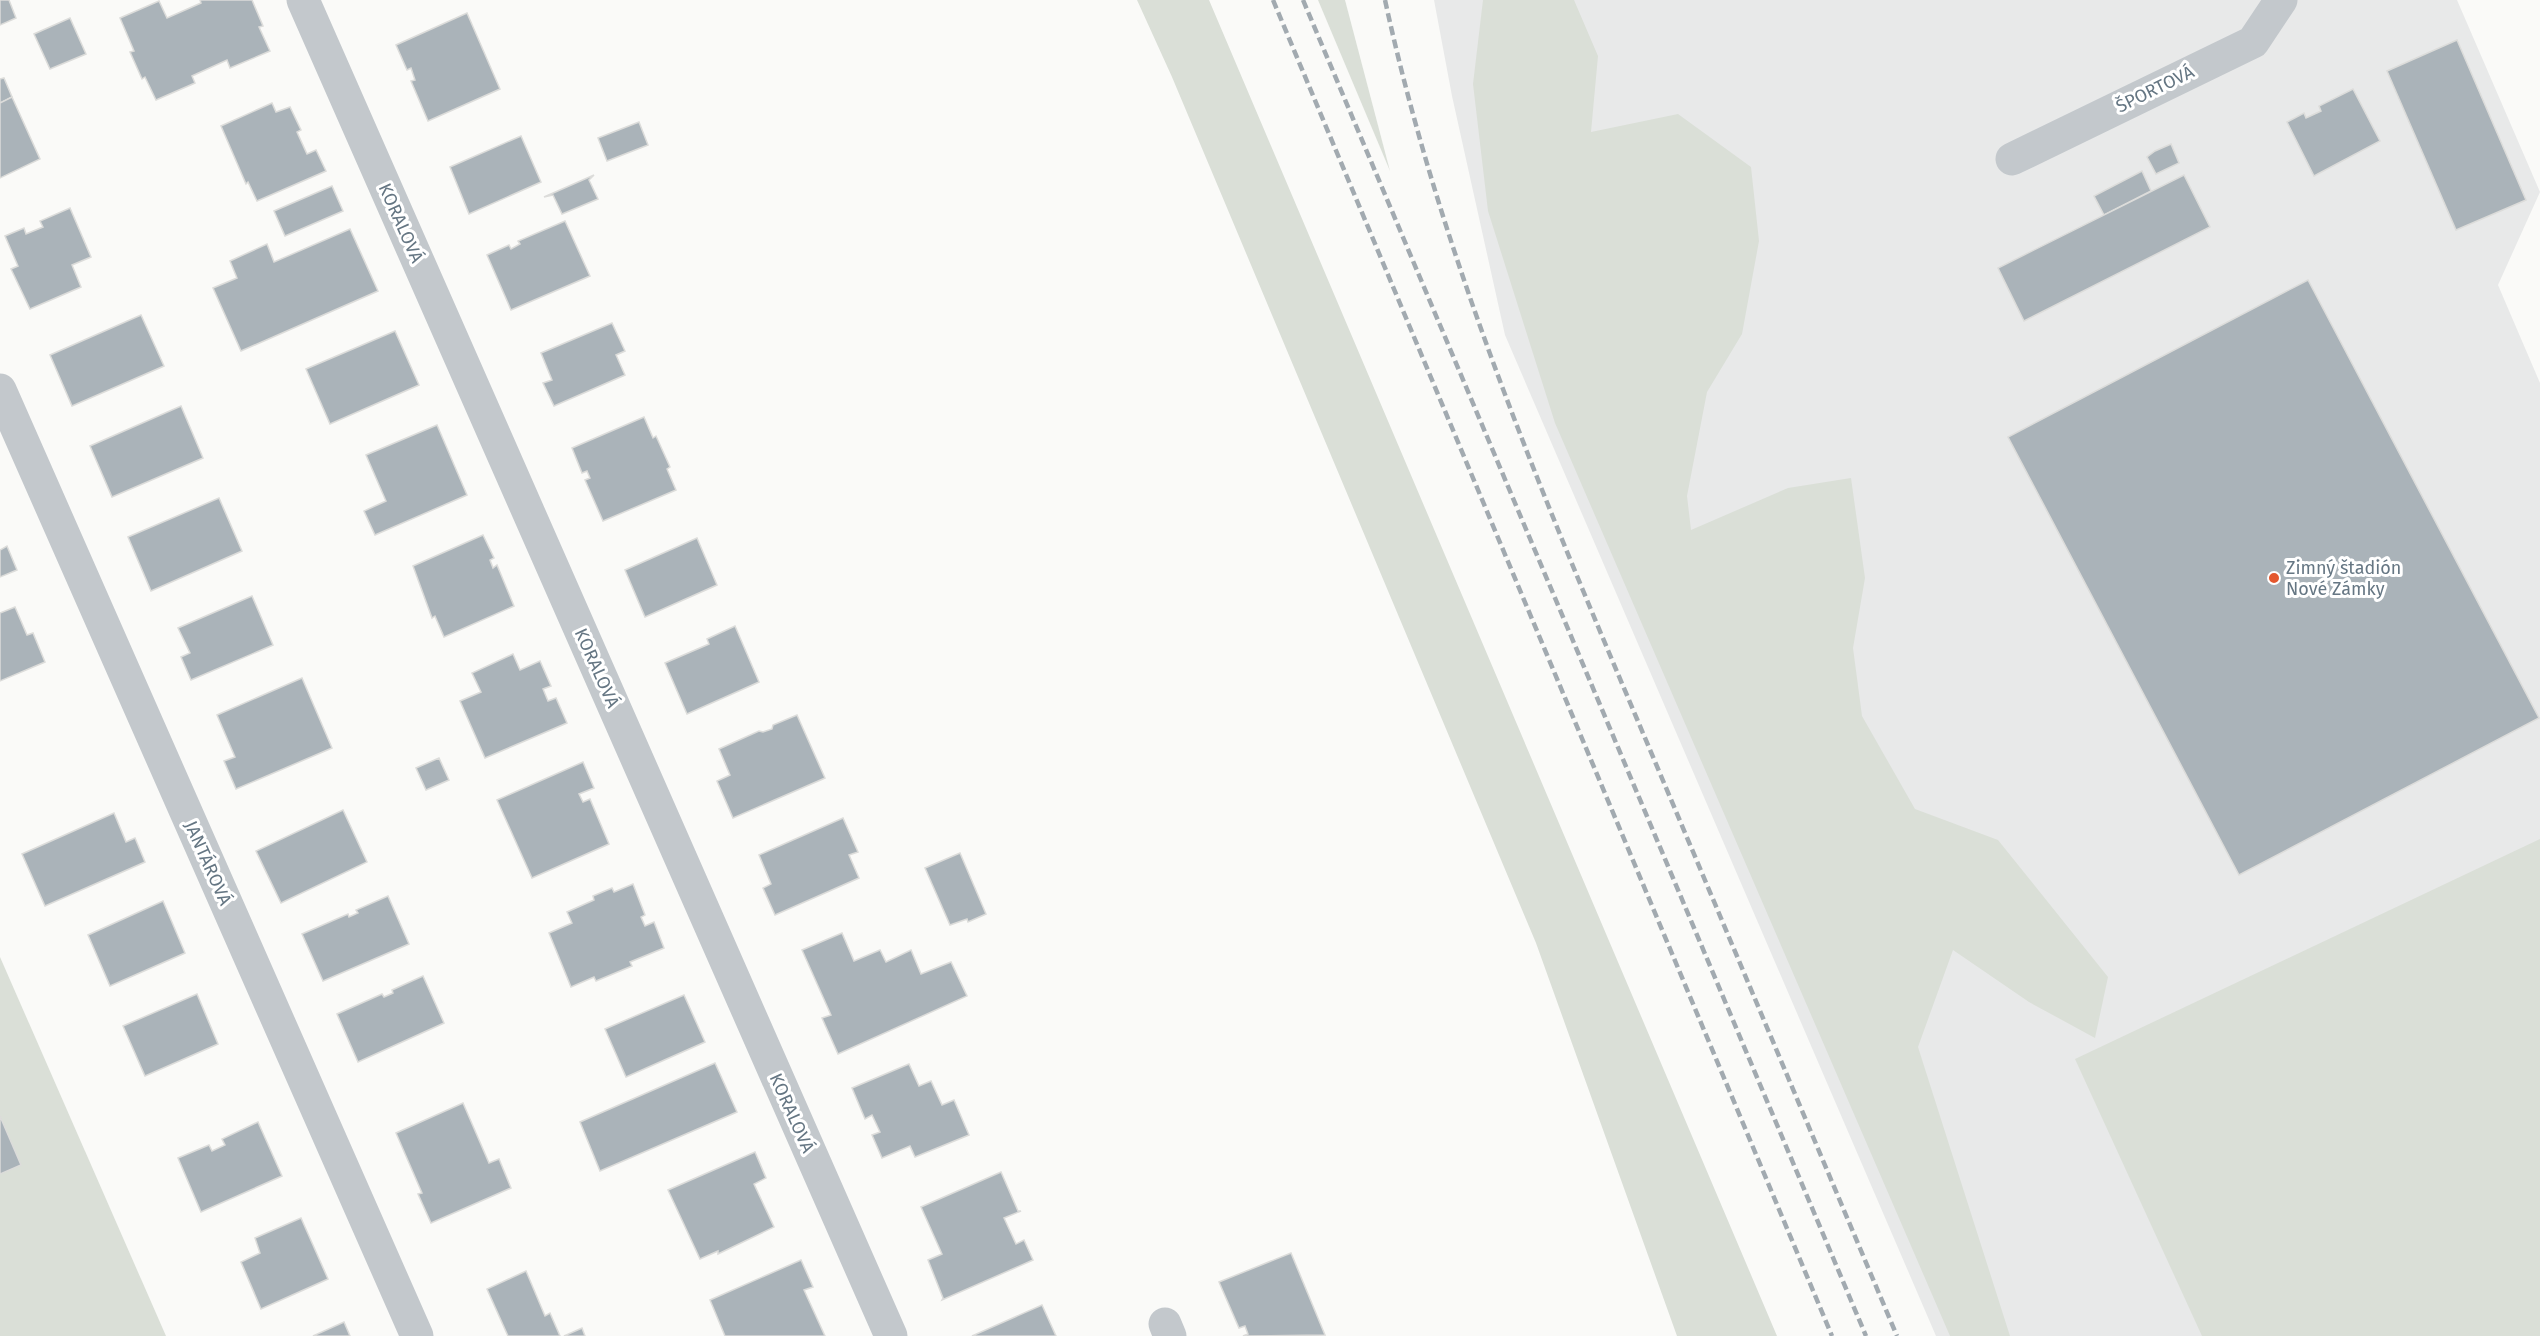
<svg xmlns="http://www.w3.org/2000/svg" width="2540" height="1336" font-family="'Fira Sans',sans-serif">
<rect width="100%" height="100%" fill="#fafaf8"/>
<!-- built -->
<polygon fill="#e8e9e9" points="1434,0 2457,0 2540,192 2498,285 2540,383 2540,1336 1936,1336 1505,335 1452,96"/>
<!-- green -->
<g fill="#dadfd7">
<polygon points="1137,0 1209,0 1777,1336 1677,1336 1536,943 1172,77"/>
<polygon points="1318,0 1345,0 1390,171"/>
<polygon points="1483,0 1574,0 1598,56 1591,132 1678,114 1751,167 1759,241 1742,334 1707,392 1687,496 1691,530 1788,488 1851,478 1865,578 1853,648 1862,716 1915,809 1998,840 2108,977 2095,1038 2029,1002 1953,950 1918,1047 2010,1336 1950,1336 1555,423 1488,211 1473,84"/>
<polygon points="2540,839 2540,1336 2202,1336 2075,1059"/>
<polygon points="0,957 166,1336 0,1336"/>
</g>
<!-- building -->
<g fill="#aab3b9" stroke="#dcdcda" stroke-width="1.5">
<polygon points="0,0 9,0 16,18 0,25"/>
<polygon points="200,0 252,0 263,26 259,27 270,51 230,68 227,60 192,76 195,83 156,100 145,77 142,79 130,52 134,51 120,18 159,1 167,18 201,3"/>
<polygon points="467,13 500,89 428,121 411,81 415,80 411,68 407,70 396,45"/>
<polygon points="70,18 86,54 50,69 34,34"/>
<polygon points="2457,40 2526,200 2456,230 2387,71"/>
<polygon points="4,78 12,97 0,103 0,79"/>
<polygon points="2353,89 2380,141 2314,176 2287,122 2304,113 2306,118 2321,111 2319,106"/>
<polygon points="12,97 40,159 0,178 0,103"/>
<polygon points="272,103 276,112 290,107 301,130 297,132 307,154 316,150 326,171 257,201 248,182 246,184 221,126"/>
<polygon points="639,122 648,145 607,161 598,138"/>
<polygon points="521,136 541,182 469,214 450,167"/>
<polygon points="2171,144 2179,163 2156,174 2147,157 2155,151"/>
<polygon points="2142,171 2151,191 2104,215 2094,196"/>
<polygon points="594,175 589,180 598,199 562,214 553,195 544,197"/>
<polygon points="2184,175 2210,227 2024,321 1998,268"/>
<polygon points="332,186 343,211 285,236 274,211"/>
<polygon points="70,208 91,257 72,265 81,287 30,309 11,269 18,266 5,236 24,228 26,234 43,227 40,221"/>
<polygon points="565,221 590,276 511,310 487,255 509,245 511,249 520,244 518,241"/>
<polygon points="350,229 378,291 241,351 213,288 237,278 230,261 267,244 274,262"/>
<polygon points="2308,280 2539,718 2239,875 2008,437"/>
<polygon points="141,315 164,366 72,406 50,355"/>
<polygon points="612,323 625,351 616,355 625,375 554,406 543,383 552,380 541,353"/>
<polygon points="395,331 419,385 330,424 306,369"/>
<polygon points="181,406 203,458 112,497 90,446"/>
<polygon points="644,417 653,438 656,436 670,467 667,469 676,490 603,521 585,480 590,478 587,471 582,473 572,448"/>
<polygon points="437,425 467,495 375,535 364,511 386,501 366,455"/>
<polygon points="219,498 242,551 151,591 128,537"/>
<polygon points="483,535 494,558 490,560 493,568 497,565 514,606 444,637 435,616 432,618 413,566"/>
<polygon points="697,538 717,585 645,617 625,570"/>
<polygon points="7,546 17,570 0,577 0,550"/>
<polygon points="252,596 273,645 191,680 181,657 190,653 178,628"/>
<polygon points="15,607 27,635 33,633 45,662 0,681 0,613"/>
<polygon points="735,626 759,682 687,714 665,663 709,644 707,639"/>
<polygon points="513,654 520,670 540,661 551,686 543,689 548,701 556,698 567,723 485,758 460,701 481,692 472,673"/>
<polygon points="302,678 332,748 236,789 224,761 235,757 217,715"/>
<polygon points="797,715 825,778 733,818 717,781 730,775 719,749 759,731 763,732 772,729 773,725"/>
<polygon points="439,758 449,780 426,790 416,768"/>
<polygon points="583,762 594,788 579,794 583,802 590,799 609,844 532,878 497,800"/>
<polygon points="343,810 367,862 281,903 256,851"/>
<polygon points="114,813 126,842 135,838 145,862 45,906 22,854"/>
<polygon points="843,818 858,852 849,855 859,878 775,915 763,888 771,884 759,855"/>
<polygon points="960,853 986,914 968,922 967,919 950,925 925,868"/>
<polygon points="633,884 645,915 641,917 645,926 654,922 664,948 630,962 632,966 596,981 594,977 571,987 549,933 572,923 567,912 594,900 593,896 612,888 614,892"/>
<polygon points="388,896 409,944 323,981 302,934 348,914 349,917 358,913 356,910"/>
<polygon points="163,901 185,953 110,986 88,935"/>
<polygon points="842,933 854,961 880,950 886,962 911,950 921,974 951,962 967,996 838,1054 822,1018 831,1015 802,950"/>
<polygon points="423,976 444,1023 358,1062 337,1014 382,994 384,997 393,993 392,990"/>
<polygon points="197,994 218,1044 145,1076 123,1026"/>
<polygon points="684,995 705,1042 626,1077 605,1029"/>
<polygon points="715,1063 737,1112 600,1171 580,1122"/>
<polygon points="909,1064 919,1086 931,1081 942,1105 954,1100 969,1135 915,1157 910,1146 882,1158 872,1135 880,1132 872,1115 865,1119 852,1088"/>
<polygon points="463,1103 489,1163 499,1159 511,1188 431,1223 418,1194 422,1193 396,1133"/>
<polygon points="0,1116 21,1165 0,1174"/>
<polygon points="258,1122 282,1176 201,1212 178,1158 209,1145 212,1151 225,1145 222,1139"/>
<polygon points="755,1152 766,1178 754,1184 774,1227 718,1254 718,1251 700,1259 668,1190"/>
<polygon points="1001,1172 1018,1211 1021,1211 1004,1218 1016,1244 1024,1240 1033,1260 942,1300 943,1298 928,1260 942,1254 921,1207"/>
<polygon points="301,1218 328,1279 261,1309 241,1262 260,1253 255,1238"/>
<polygon points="1291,1253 1325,1335 1243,1336 1248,1334 1245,1326 1239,1328 1219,1282"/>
<polygon points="801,1260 813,1287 804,1290 825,1336 725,1336 710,1300"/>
<polygon points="526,1271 545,1316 550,1313 560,1336 508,1336 487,1289"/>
<polygon points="1042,1305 1056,1336 972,1336"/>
<polygon points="344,1322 350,1336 313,1336"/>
<polygon points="582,1328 585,1336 564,1336"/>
</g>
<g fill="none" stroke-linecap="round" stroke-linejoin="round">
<!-- minor -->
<g stroke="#c3c8cc" stroke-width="33">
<polyline points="303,0 891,1336"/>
<polyline points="2012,159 2253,42 2281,0"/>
<polyline points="0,390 417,1336"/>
<polyline points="1165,1324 1170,1336"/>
</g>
<!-- rail -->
<g stroke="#a2aab0" stroke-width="4.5" stroke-dasharray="9 4.5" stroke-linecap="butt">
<polyline points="1273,0 1832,1336"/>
<polyline points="1303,0 1866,1336"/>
<path d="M1385,0c54,249 153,485 252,719 87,206 173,411 260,617"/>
</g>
</g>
<!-- markers -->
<circle fill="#e4572e" stroke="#fff" stroke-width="2" cx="2274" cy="578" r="6"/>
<g text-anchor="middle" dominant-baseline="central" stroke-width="6" stroke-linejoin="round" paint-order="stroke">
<!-- street labels -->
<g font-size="18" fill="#657683" stroke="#fff">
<text transform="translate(2155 89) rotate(-26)">ŠPORTOVÁ</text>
<text transform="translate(401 223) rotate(66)">KORALOVÁ</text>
<text transform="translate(597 668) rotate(66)">KORALOVÁ</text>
<text transform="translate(208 863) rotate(66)">JANTÁROVÁ</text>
<text transform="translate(792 1113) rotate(66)">KORALOVÁ</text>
</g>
<!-- poi labels -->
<g font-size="18" fill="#657683" stroke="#fff" text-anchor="start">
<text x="2286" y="568">Zimný štadión<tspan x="2286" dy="21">Nové Zámky</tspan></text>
</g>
</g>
</svg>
